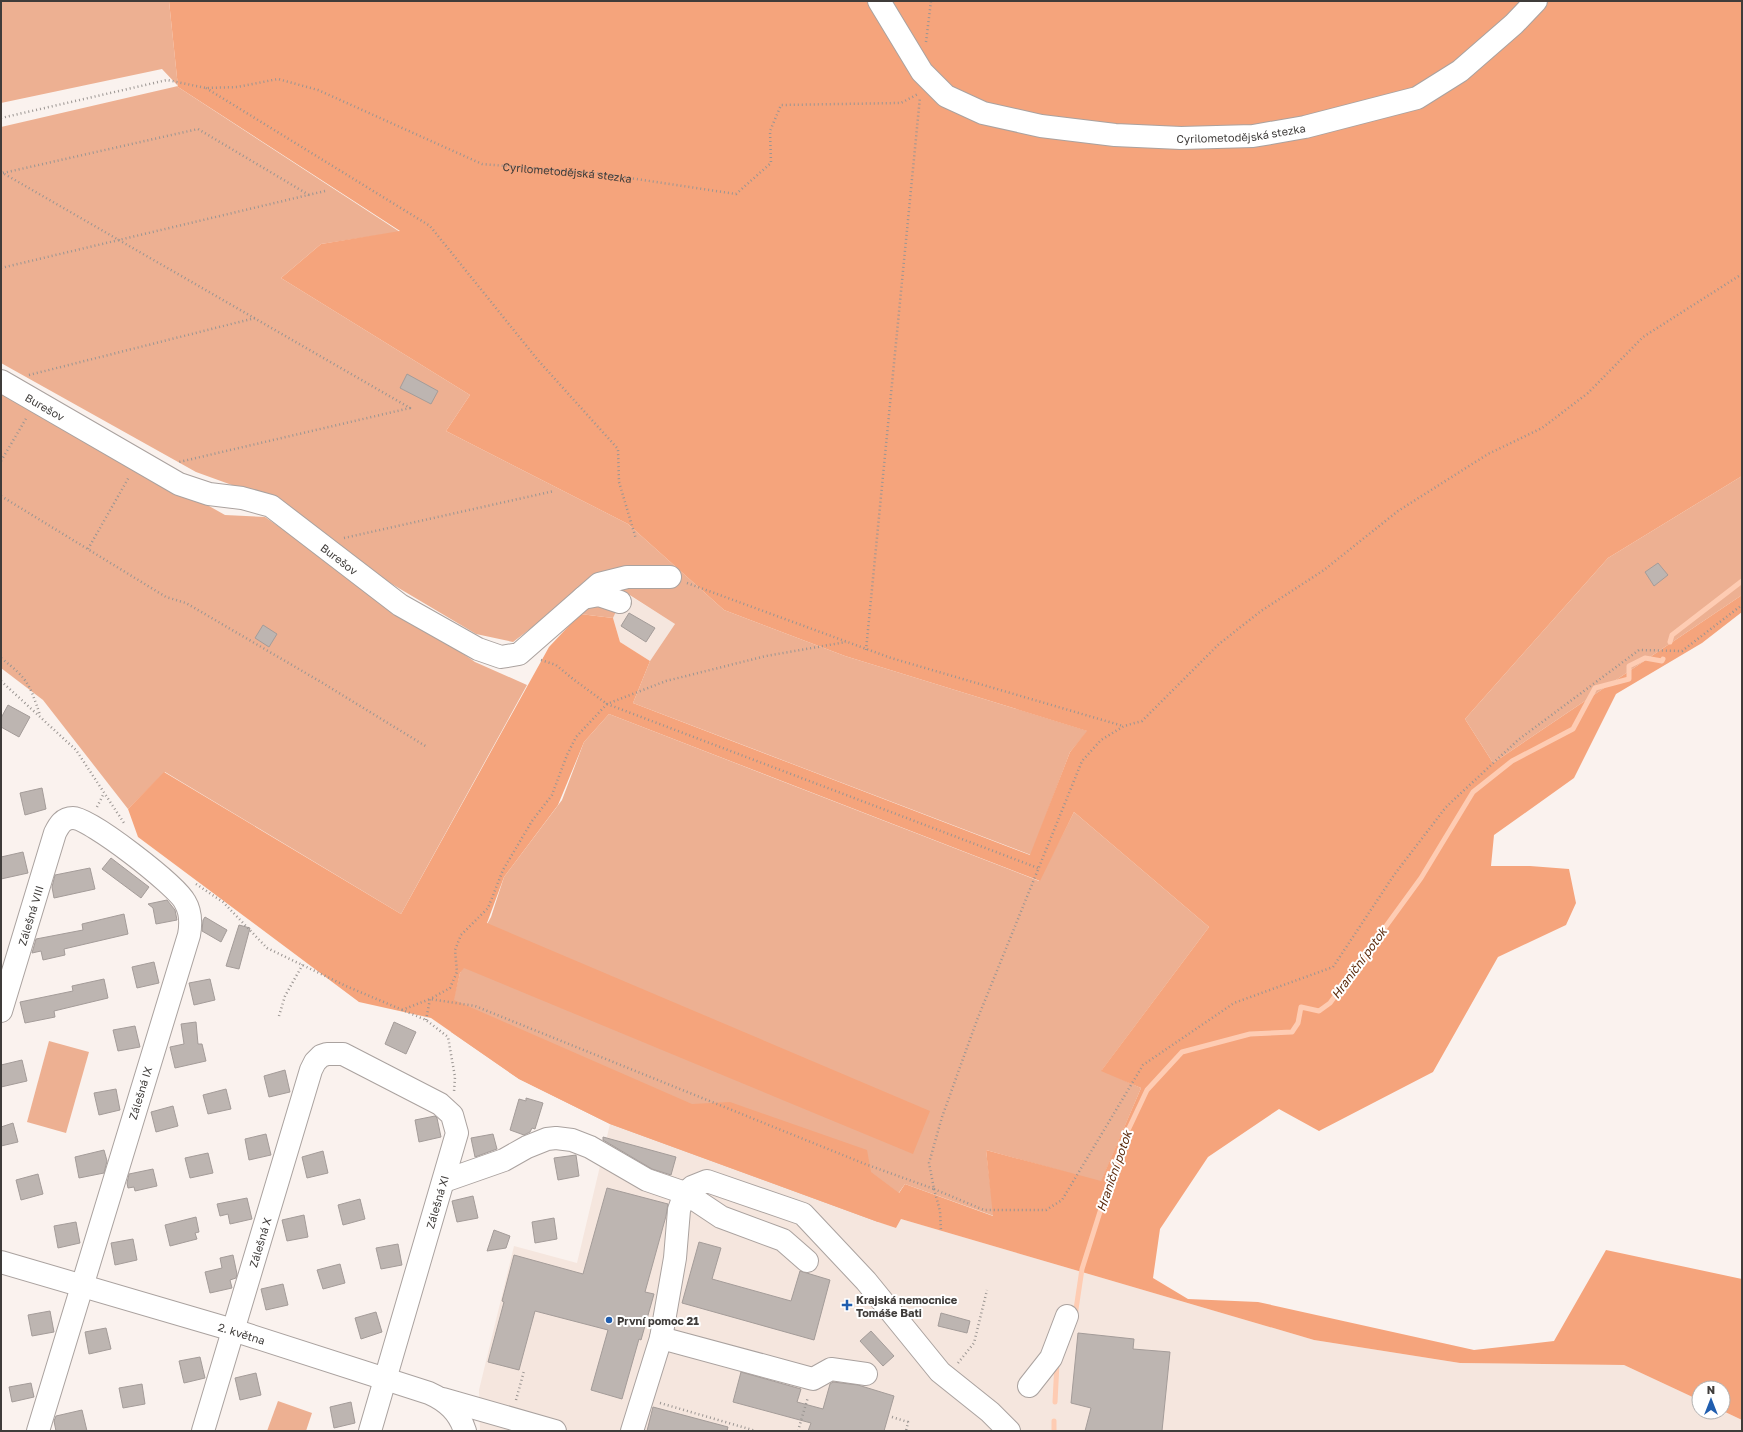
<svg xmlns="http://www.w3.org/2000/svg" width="1743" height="1432" font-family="'Golos Text',sans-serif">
<rect width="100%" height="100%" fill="#faf2ee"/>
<!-- built -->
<g fill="#f5e6de">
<polygon points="624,592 675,624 650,661 620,642 613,618"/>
<polygon points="610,1124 896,1228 901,1219 1314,1340 1460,1363 1624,1365 1699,1400 1699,1412 1723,1411 1742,1420 1742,1431 480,1431 479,1390 514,1246 577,1263"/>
</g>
<!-- green -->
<g fill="#edb092">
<polygon points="1,1 169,1 178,87 400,232 321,244 281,278 470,395 446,431 628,524 724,610 845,656 1088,731 1070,752 1031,855 633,703 650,661 675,624 625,592 613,618 580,614 581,590 513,642 476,634 375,574 273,500 196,472 1,363 1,127 178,86 162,69 1,103"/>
<polygon points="1,389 225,515 265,517 475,662 527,685 401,914 165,772 128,809 43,700 1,668"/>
<polygon points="1742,476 1742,595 1493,763 1465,719 1608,558"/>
<polygon points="609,714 1039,881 1074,812 1209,927 1102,1070 1141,1088 1101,1182 986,1150 994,1216 905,1184 878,1222 610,1124 519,1079 451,1032 454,997 460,973 491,917 504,877 562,800 584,742"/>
<polygon points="49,1041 89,1052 66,1133 27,1122"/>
<polygon points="278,1401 312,1413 306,1431 267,1431"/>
</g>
<!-- forest -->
<path fill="#f5a47c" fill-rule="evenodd" d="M169,1h1573v475l-134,82 -143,161 28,44 249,-168v17l-40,31 -86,51 -42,84 -80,57 -3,31h39l39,3 7,34 -10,22 -68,32 -65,115 -114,59 -40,-22 -71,48 -48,72 -7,49 35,21 70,3 216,48 80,-9 52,-91 136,29v141l-19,-9v-23h-24v12l-75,-35 -164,-2 -146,-23 -413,-121 -5,9 -18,-6 -268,-98 -91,-45 -88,-61 -72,-16 -221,-165 -10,-28 36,-37 237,142 148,-267 31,-33 33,4 7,24 30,19 -17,42 397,152 40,-103 17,-21 -242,-75 -121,-46 -96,-86 -182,-93 24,-36 -189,-117 40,-34 79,-13 -222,-144zM609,714l431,167 34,-69 135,115 -108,144 40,17 -40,93 -115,-31 7,66 -88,-32 -6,9 -28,-21 -4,-22 -137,-48 -38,2 -238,-104 6,-27 4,-5 449,186 17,-43 -443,-188 17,-46 54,-72 26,-63z"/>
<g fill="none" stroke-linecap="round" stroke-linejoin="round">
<!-- stream -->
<g stroke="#feccb3" stroke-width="5">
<polyline points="1670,642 1672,635 1742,581"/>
<polyline points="1075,1316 1082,1269 1110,1180 1122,1143 1147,1090 1182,1052 1250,1034 1292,1032 1298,1023 1301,1007 1319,1011 1330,1003 1421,878 1473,792 1512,761 1573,729 1595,688 1629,679 1629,666 1645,658 1662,661 1663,659"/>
<polyline points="1055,1402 1057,1363"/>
<polyline points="1054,1431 1054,1421"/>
</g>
</g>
<!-- building -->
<g fill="#bdb5b1" stroke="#a49c99">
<polygon points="407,374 438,391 431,404 400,388"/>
<polygon points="1658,563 1668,575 1654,586 1645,572"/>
<polygon points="629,613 655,628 646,642 621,626"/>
<polygon points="263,625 277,634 269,647 255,638"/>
<polygon points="8,705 30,717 19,737 1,727 1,718"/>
<polygon points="42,788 46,809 25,815 20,793"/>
<polygon points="23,852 28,873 1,879 1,857"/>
<polygon points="111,858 149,887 141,898 102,869"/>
<polygon points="90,868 95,889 54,898 52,887 55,875"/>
<polygon points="167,900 175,910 177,920 156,924 153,908 148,904"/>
<polygon points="124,914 128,934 64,949 65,955 43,960 41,951 32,953 36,939 83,930 82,924"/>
<polygon points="205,917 227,930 221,942 202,931 203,920"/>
<polygon points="239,925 250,928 239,969 226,966"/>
<polygon points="154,962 159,983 137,988 132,967"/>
<polygon points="104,979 108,998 54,1011 55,1017 25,1023 20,1002 73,991 72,986"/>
<polygon points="210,979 215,1000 194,1005 189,983"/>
<polygon points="196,1022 198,1044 202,1044 206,1061 175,1068 170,1047 184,1044 181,1024"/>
<polygon points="394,1022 416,1032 406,1054 385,1044"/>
<polygon points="135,1026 140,1047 118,1051 113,1030"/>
<polygon points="22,1060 27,1081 1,1087 1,1065"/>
<polygon points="285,1070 290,1092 269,1097 264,1076"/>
<polygon points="116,1089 120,1110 99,1115 94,1093"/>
<polygon points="226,1089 231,1109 208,1114 203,1095"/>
<polygon points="526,1098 543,1103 535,1129 532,1128 530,1132 524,1135 510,1130 519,1099 526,1101"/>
<polygon points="173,1106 178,1126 156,1132 151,1112"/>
<polygon points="435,1116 437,1118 441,1137 419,1142 415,1120"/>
<polygon points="13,1123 18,1142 1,1146 1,1127"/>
<polygon points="266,1134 271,1155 249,1160 245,1139"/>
<polygon points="493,1134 497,1149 475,1157 471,1138"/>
<polygon points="603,1137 676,1157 671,1175 652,1169 603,1140"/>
<polygon points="104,1150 107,1161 104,1173 79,1178 75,1157"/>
<polygon points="323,1151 328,1173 307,1178 302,1157"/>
<polygon points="208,1153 213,1173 190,1178 185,1158"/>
<polygon points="576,1155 579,1176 558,1180 554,1158"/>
<polygon points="153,1169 157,1186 135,1191 134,1187 128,1188 127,1183 129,1174"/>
<polygon points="38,1174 43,1194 21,1200 16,1180"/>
<polygon points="607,1188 668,1204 666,1216 645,1292 654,1294 641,1340 639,1339 622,1399 591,1390 608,1330 535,1311 519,1370 488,1362 504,1302 502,1301 514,1255 583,1274"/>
<polygon points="473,1196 478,1218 457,1222 452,1201"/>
<polygon points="247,1198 252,1219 230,1224 228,1214 220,1216 217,1204"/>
<polygon points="360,1199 365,1219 343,1225 338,1205"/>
<polygon points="304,1215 308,1237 287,1241 282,1220"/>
<polygon points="196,1217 199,1232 195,1233 197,1239 170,1246 165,1225"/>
<polygon points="554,1218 557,1239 535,1243 532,1222"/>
<polygon points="76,1222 80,1243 58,1248 54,1226"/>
<polygon points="494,1230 510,1236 506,1248 487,1251"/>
<polygon points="133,1239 137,1260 115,1265 111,1243"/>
<polygon points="699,1242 721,1248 712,1279 791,1301 800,1271 830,1280 814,1340 682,1303"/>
<polygon points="398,1244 402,1265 381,1269 376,1248"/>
<polygon points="233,1255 237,1274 236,1278 230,1280 232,1288 210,1293 205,1272 222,1268 220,1258"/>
<polygon points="340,1264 345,1283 323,1289 317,1270"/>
<polygon points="283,1284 288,1305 266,1310 261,1289"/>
<polygon points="50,1311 54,1332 32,1336 28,1315"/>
<polygon points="376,1312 382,1332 361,1339 355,1318"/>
<polygon points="941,1313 970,1321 967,1333 938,1326"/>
<polygon points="106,1328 111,1349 89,1354 85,1332"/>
<polygon points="871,1331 894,1356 883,1366 860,1341"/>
<polygon points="1078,1333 1134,1339 1133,1349 1170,1352 1162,1431 1085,1431 1091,1408 1071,1403"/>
<polygon points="200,1357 205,1378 184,1383 179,1361"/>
<polygon points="741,1372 801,1389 797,1402 823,1409 830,1384 833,1382 858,1385 894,1396 884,1431 808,1431 811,1423 733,1402"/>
<polygon points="256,1373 261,1395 240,1400 235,1378"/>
<polygon points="31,1383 34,1397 12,1402 9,1387"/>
<polygon points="142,1384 145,1404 123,1408 119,1388"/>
<polygon points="351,1402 355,1423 334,1428 330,1407"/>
<polygon points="653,1407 728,1427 727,1431 647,1431"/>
<polygon points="82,1410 87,1431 56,1431 54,1421 56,1416"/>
</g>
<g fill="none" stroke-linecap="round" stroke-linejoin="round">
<!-- minor casing -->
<g stroke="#aaa29f" stroke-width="24">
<g id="minor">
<path id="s2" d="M879,1l43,71 24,24 37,17 58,13 74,9 66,3 72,-2 52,-9 112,-29 43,-27 54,-47 22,-23"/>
<path id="s3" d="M1,381l178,103 30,10 33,4 29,8 129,99 78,44 23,8 18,-3 80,-70 28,-7h43"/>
<polyline points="583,598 599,595 620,602"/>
<path id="s4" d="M1,1011l54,-178c4,-8 8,-15 18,-15 17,0 103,67 112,84 6,10 6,22 4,33l-151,496"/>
<polyline points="444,1181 504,1160 527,1147 547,1139 556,1138 572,1140 590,1147 647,1180 685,1193 721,1217 783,1240 807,1261"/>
<path id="s5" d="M1,1262l232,68 196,63c18,8 30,19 36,38"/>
<polyline points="661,1338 813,1379 831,1369 866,1374"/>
<polyline points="1029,1386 1051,1358 1067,1316"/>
<polyline points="443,1399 555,1431"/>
<path id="s6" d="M203,1431l108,-361 4,-8 6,-6 6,-2h16l97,50 12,11 5,18 -87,298"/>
<polyline points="632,1431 661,1338 675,1258 679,1210 685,1193 692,1187 707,1181 803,1214 866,1281 940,1372 990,1412 1009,1431"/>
</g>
</g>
<!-- path -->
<g stroke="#9a9592" stroke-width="2.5" stroke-dasharray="1 3" stroke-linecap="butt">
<polyline points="926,42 931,1"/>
<polyline points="206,88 430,226 537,359 618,449 619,482 636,539"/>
<path id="s1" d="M1,118l166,-38 39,8 31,-1 41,-8 40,11 164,74 121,10 133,20 35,-31 -1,-32 11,-26 120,-2 17,-9"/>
<polyline points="1,172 410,408 179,462"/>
<polyline points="3,173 198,129 309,195"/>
<polyline points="1,268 325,191"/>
<polyline points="29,375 255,318"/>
<polyline points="1,461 27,417"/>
<polyline points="1,496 166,597 186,603 321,682 427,747"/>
<polyline points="344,538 554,491"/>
<polyline points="88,549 129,477"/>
<polyline points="687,583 891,658 1123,726"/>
<polyline points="866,650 920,97"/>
<path d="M1,658c27,21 28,25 39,57"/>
<polyline points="541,660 556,665 573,679 607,704 1038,868"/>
<polyline points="1,681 76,750 124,823"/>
<polyline points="97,807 104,793"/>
<polyline points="196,884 223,902 267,948 346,986 426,1020 448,1037 455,1077 454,1092"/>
<polyline points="402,1010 430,999 475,1006 865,1164 934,1189 929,1163 942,1117 977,1020 1082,761 1101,740 1124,726 1142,721 1219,644 1261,611 1324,570 1398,511 1488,454 1542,428 1588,393 1643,337 1742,274"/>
<polyline points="279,1016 285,996 303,964"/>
<polyline points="426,1020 430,999 450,988 457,972 455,950 461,935 488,908 503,870 532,821 552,795 567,755 576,737 607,704 666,681 766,656 846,642"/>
<polyline points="934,1189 984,1210 1046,1210 1062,1200 1143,1065 1234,1003 1333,967 1394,875 1446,807 1518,740 1639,650 1682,651 1742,605"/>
<polyline points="934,1189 940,1211 941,1231"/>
<polyline points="958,1363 974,1343 987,1290"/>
<polyline points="516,1400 524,1371"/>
<polyline points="660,1403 756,1431"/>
<polyline points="892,1417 908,1422 906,1431"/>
<polyline points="798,1431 808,1397"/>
</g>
<!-- minor -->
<use href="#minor" stroke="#fff" stroke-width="22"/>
</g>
<!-- markers -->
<g fill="#205eaf" stroke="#fff" stroke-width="1.5">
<path d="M845 1299h4v4h4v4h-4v4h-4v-4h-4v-4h4z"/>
<circle cx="609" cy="1320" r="4"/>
</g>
<g text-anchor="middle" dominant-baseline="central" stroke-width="4" stroke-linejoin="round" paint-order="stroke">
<!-- street labels -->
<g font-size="11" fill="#3f3c3a" stroke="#fff">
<text stroke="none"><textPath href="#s2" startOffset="418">Cyrilometodějská stezka</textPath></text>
<text stroke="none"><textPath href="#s1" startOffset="590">Cyrilometodějská stezka</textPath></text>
<text stroke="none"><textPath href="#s3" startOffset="51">Burešov</textPath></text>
<text stroke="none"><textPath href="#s3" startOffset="387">Burešov</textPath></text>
<text stroke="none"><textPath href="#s4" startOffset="100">Zálešná VIII</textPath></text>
<text transform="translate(140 1093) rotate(-73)">Zálešná IX</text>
<text transform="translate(437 1202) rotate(-74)">Zálešná XI</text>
<text stroke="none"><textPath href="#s6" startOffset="197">Zálešná X</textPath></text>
<text stroke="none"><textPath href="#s5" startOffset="251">2. května</textPath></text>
</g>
<!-- poi labels -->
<g font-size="11" font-weight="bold" fill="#3f3c3a" stroke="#fff" text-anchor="start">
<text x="856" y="1299">Krajská nemocnice<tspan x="856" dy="13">Tomáše Bati</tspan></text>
<text x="617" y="1320">První pomoc 21</text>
</g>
<!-- water labels -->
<g font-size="12" font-style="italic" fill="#5c2a0c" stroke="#fff">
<text transform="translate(1359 963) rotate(-54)">Hraniční potok</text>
<text transform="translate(1114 1171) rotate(-71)">Hraniční potok</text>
</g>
</g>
<!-- border -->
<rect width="1743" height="1432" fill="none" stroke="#3f3c3a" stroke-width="4"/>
<!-- north arrow -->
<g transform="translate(1711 1400)"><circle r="19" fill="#ffffff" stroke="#b2b1b0"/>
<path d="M0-3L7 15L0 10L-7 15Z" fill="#205eaf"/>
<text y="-6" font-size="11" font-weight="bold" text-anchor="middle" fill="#3f3c3a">N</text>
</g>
</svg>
